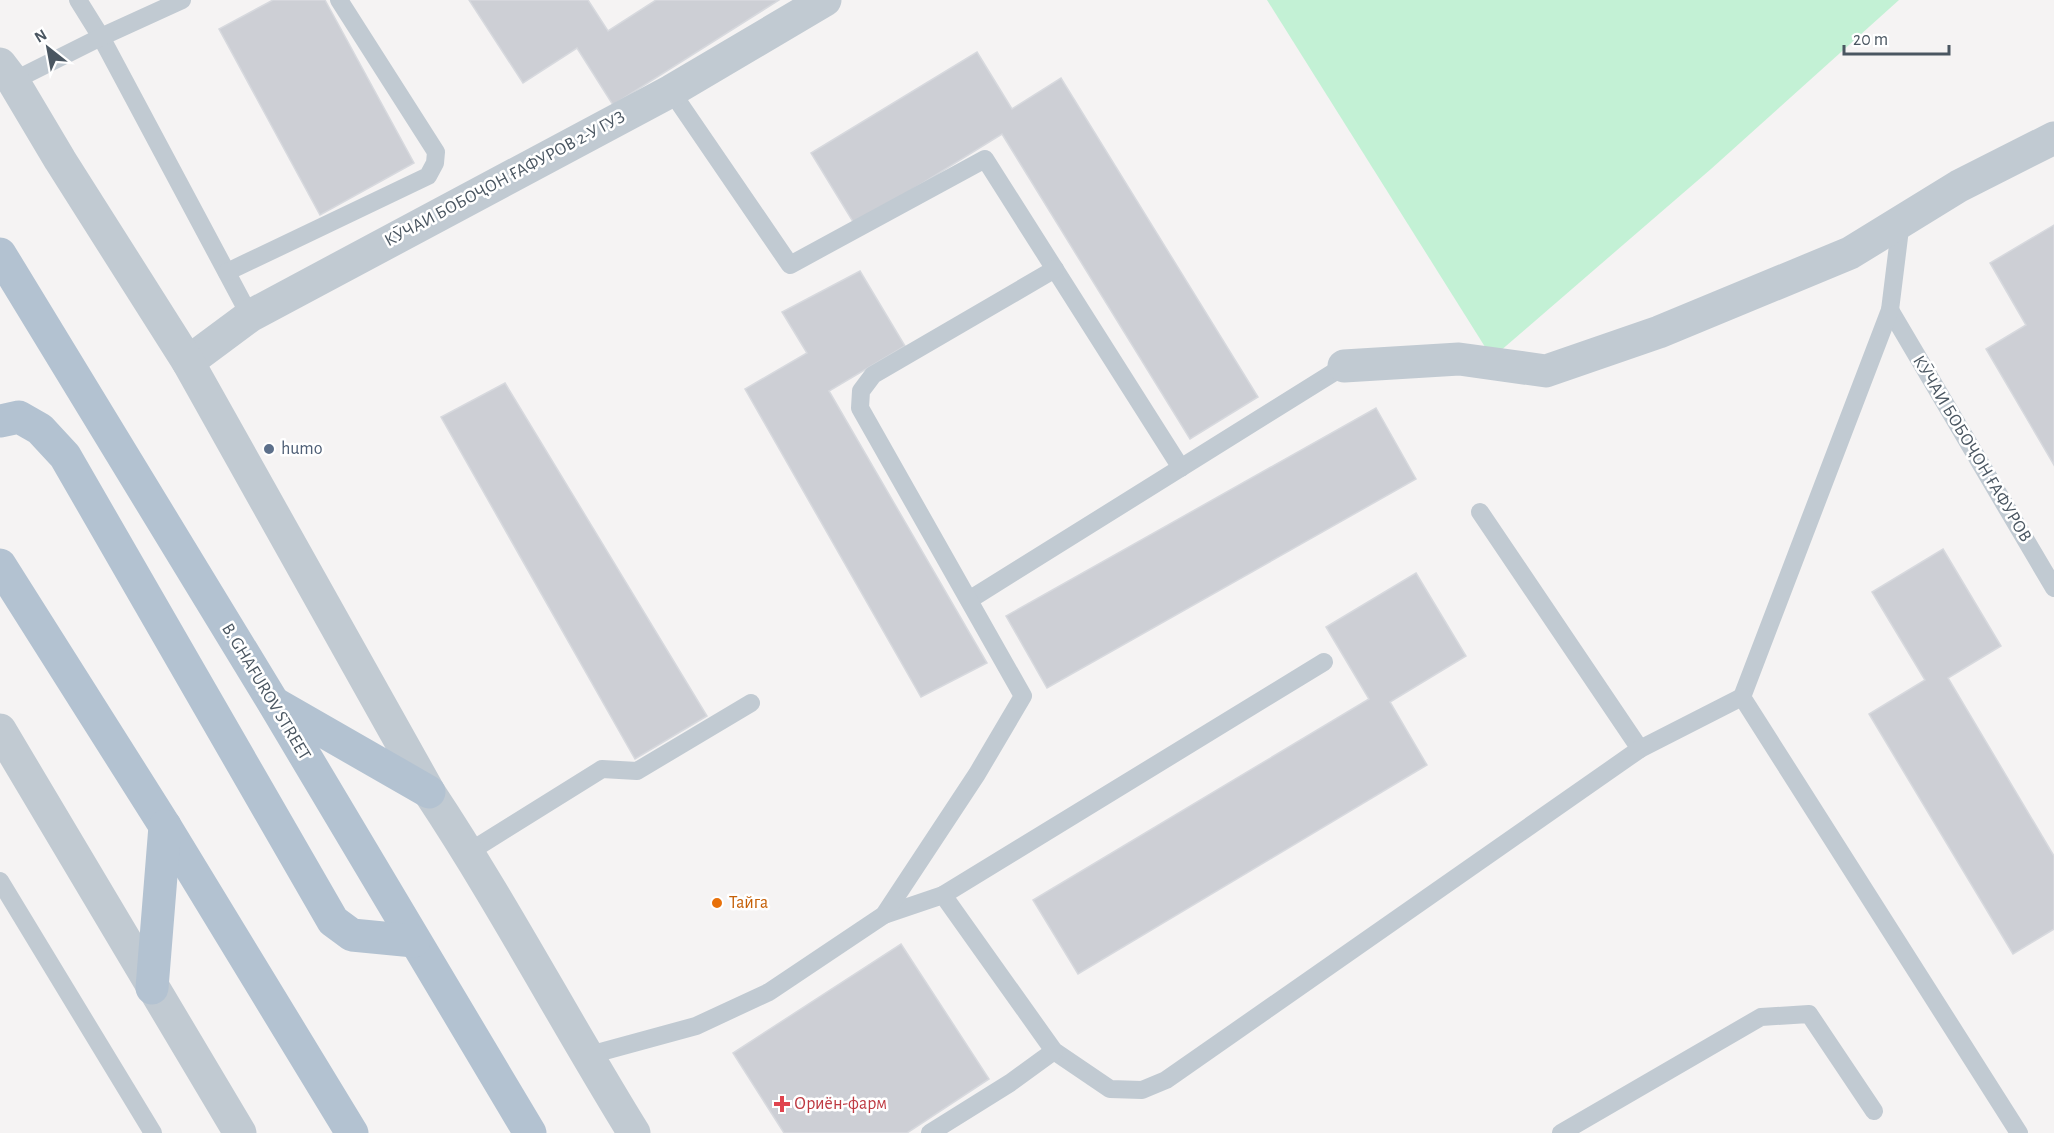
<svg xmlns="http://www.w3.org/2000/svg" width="2054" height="1133" font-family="'Alegreya Sans',sans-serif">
<rect width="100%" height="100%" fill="#f5f3f3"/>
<!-- green -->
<polygon fill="#c3f1d5" points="1267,0 1899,0 1711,169 1492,358"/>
<!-- building -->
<g fill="#cdcfd5" stroke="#d7d9de" stroke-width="1.5">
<polygon points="273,0 325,0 414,163 320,215 219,29"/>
<polygon points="469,0 588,0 608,31 656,0 779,0 613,105 577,48 523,83"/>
<polygon points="977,52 1012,109 1061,78 1258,397 1190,439 1002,134 855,225 811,153"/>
<polygon points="2054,225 2054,465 1986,349 2026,325 1990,263"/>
<polygon points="860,271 905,346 829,391 987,663 921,697 745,389 807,353 782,312"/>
<polygon points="505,383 707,716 635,759 441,417"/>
<polygon points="1376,408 1416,479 1047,688 1006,616"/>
<polygon points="1943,549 2001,646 1948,678 2054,856 2054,929 2013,954 1869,714 1925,680 1872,592"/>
<polygon points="1416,573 1466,656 1390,702 1427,765 1078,974 1033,900 1369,699 1326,627"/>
<polygon points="901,944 989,1079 907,1133 784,1133 733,1053"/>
</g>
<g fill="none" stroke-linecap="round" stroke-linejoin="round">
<!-- service -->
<g stroke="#c1cad2" stroke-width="18">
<polyline points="78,0 101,37 250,316"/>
<polyline points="13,81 101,37 182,0"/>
<polyline points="671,91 790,265 985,159 1181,468"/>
<polyline points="227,272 428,176 435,163 436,152 339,0"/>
<polyline points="1890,310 2054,588"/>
<polyline points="1480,512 1640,749"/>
<polyline points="969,600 1344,366"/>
<polyline points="1742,697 1890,310 1901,221"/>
<polyline points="469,852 602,769 637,771 751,703"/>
<polyline points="0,881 153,1133"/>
<polyline points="943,895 1324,662"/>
<polyline points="884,915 943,895 1054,1051 1110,1089 1142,1090 1166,1080 1640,749 1742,697 2019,1133"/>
<polyline points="586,1056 696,1026 769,992 884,915 977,774 1023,696 860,408 861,391 873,375 1055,269"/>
<polyline points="930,1133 1010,1083 1054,1051"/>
<polyline points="1561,1133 1761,1017 1809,1014 1874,1111"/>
</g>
<!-- minor -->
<g stroke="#c1cad2" stroke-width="33">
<polyline points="188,362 250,316 671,91 825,0"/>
<polyline points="1344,366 1459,359 1546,371 1659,332 1850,253 1959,186 2054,138"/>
</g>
<!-- tertiary -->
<g stroke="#c1cad2" stroke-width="33">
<path d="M0,64l13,17 47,79 128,202 241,430c73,110 135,228 205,341"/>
<polyline points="0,730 240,1133"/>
</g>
<!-- primary -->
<g stroke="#b3c2d1" stroke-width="33">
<polyline points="0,254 273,702 530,1133"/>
<polyline points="0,421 19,417 40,429 65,456 333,921 352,935 414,941"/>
<polyline points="0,565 165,826 352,1133"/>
<polyline points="274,703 429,792"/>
<polyline points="152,988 165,826"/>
</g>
</g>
<!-- markers -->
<circle fill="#5c6f8a" stroke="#fff" stroke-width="2" cx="269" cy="449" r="6"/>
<circle fill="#e8710a" stroke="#fff" stroke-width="2" cx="717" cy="903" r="6"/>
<path fill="#e0444e" stroke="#fff" stroke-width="2" d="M779 1095h6v6h6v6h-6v6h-6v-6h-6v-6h6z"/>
<g text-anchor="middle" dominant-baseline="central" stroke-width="5" stroke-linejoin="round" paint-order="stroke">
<!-- street labels -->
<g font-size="18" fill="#4a5661" stroke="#fff">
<text transform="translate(505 179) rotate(-28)">КӮЧАИ БОБОҶОН ҒАФУРОВ 2-У ГУЗ</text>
<text transform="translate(1972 449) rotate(59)">КӮЧАИ БОБОҶОН ҒАФУРОВ</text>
<text transform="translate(266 692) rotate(59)">B. GHAFUROV STREET</text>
</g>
<!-- service labels -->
<g font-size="18" fill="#4e5e75" stroke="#fff" text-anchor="start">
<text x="281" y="449">humo</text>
</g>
<!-- food labels -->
<g font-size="18" fill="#c56008" stroke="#fff" text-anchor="start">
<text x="729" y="903">Тайга</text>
</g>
<!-- health labels -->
<g font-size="18" fill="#be3a42" stroke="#fff" text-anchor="start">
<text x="794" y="1104">Ориён-фарм</text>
</g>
</g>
<!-- north arrow -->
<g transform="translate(48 48) rotate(329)" stroke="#ffffff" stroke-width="4.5" paint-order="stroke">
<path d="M0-4.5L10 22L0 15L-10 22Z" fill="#4a5661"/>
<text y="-9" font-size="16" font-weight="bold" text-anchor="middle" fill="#4a5661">N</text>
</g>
<!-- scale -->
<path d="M1844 45v9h105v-9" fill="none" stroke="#4a5661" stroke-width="3"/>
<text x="1853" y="45" font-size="18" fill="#4a5661" stroke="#ffffff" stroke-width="4.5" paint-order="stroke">20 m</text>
</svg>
